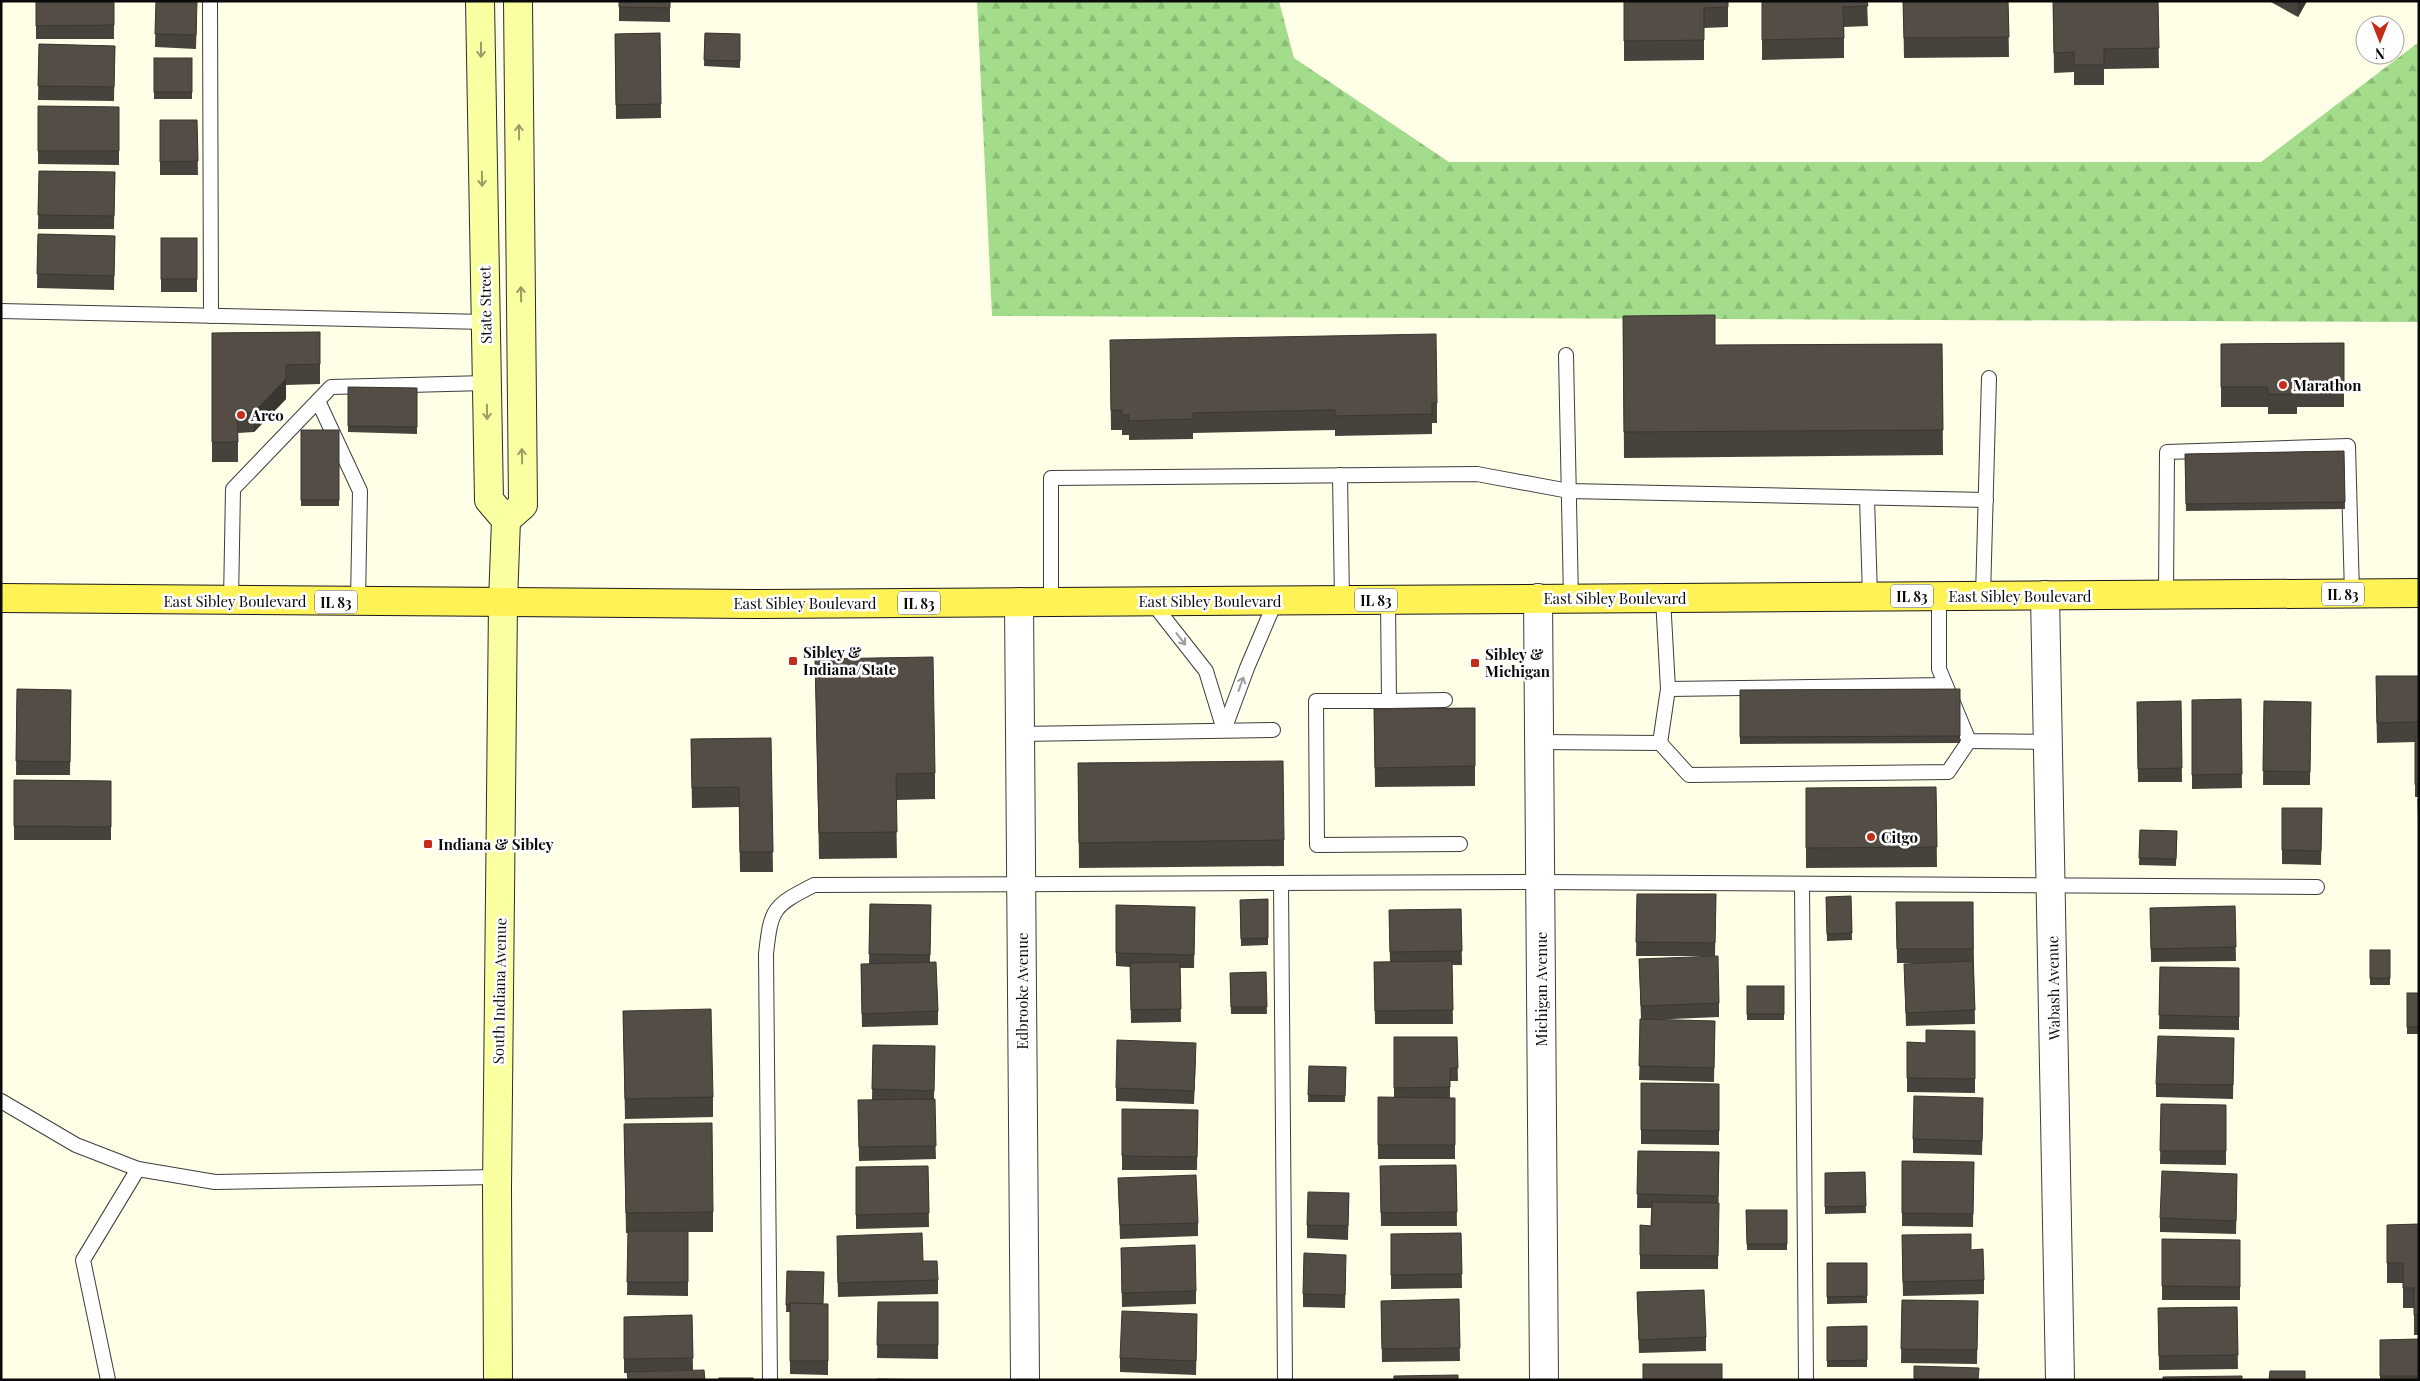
<svg xmlns="http://www.w3.org/2000/svg" width="2420" height="1381" font-family="'Playfair Display',serif">
<defs>
<pattern id="forest-firs" width="22" height="20" patternUnits="userSpaceOnUse" patternTransform="scale(1.25)"><rect width="22" height="20" fill="#a3dd8c"/><path d="M5 1l3.5 6h-7zM16 11l3.5 6h-7z" fill="#8bbc77"/></pattern>
</defs>
<rect width="100%" height="100%" fill="#fffee7"/>
<!-- forest -->
<polygon fill="url(#forest-firs)" points="977,1 1279,1 1294,58 1449,162 2261,162 2419,42 2419,322 992,316"/>
<g fill="none" stroke-linecap="round" stroke-linejoin="round">
<!-- lane casing -->
<g stroke="#3d3d3d" stroke-width="16">
<g id="lane">
<polyline points="210,1 211,316"/>
<polyline points="1,311 485,322"/>
<polyline points="1566,355 1571,599"/>
<polyline points="318,401 360,491 358,602"/>
<polyline points="1340,475 1342,600"/>
<polyline points="1867,498 1870,596"/>
<polyline points="2166,595 2167,452 2348,446 2352,594"/>
<polyline points="1939,596 1939,669 1969,741 2048,742"/>
<polyline points="1983,596 1989,378"/>
<polyline points="1388,600 1389,701 1316,701 1317,845 1460,844"/>
<polyline points="231,601 233,489 331,387 486,383"/>
<polyline points="1151,601 1206,671 1224,730"/>
<polyline points="1051,602 1051,478 1477,474 1569,491 1986,500"/>
<polyline points="1668,689 1945,685"/>
<polyline points="1389,701 1445,700"/>
<polyline points="1224,730 1247,668 1276,600"/>
<polyline points="1020,734 1273,730"/>
<polyline points="1539,742 1660,743 1689,775 1948,772 1969,741"/>
<polyline points="1660,743 1668,689 1663,598"/>
<polyline points="1281,883 1285,1380"/>
<polyline points="1802,884 1806,1380"/>
<polyline points="1,1101 76,1145 138,1169 215,1182 497,1177"/>
<polyline points="108,1380 83,1260 138,1169"/>
<path d="M770,1380l-4,-426c5,-46 7,-48 48,-69l726,-3 777,5"/>
</g>
</g>
<!-- street casing -->
<g stroke="#3d3d3d" stroke-width="30">
<g id="street">
<polyline points="2045,595 2060,1380"/>
<polyline points="1538,598 1544,1380"/>
<polyline points="1019,602 1025,1380"/>
</g>
</g>
<!-- secondary casing -->
<g stroke="#2c2c2c" stroke-width="30">
<g id="secondary">
<polyline points="480,1 489,500 506,520 503,602 497,1188 498,1380"/>
<polyline points="506,520 523,505 518,1"/>
</g>
</g>
<!-- primary casing -->
<g stroke="#1b1b1b" stroke-width="30">
<polyline id="primary" points="1,598 752,604 2419,593"/>
</g>
<!-- lane -->
<use href="#lane" stroke="#fff" stroke-width="14"/>
<!-- street -->
<use href="#street" stroke="#fff" stroke-width="28"/>
<!-- secondary -->
<use href="#secondary" stroke="#faffa2" stroke-width="28"/>
<!-- primary -->
<use href="#primary" stroke="#fff257" stroke-width="28"/>
</g>
<!-- wall -->
<g fill="#47423b">
<rect x="36" y="1" width="78" height="38"/>
<polygon points="156,1 197,15 196,49 155,47"/>
<polygon points="619,1 670,1 670,22 619,21"/>
<polygon points="1624,1 1728,1 1728,27 1704,28 1704,60 1624,61"/>
<polygon points="1762,1 1867,1 1868,26 1844,27 1844,58 1762,60"/>
<polygon points="1903,1 2008,1 2009,57 1904,58"/>
<polygon points="2053,1 2158,1 2159,68 2104,69 2104,85 2074,85 2074,72 2054,73"/>
<polygon points="2269,1 2307,1 2298,17"/>
<polygon points="660,33 661,118 616,119 615,34"/>
<polygon points="705,33 740,34 740,68 704,66"/>
<polygon points="39,44 115,46 114,101 38,100"/>
<rect x="154" y="58" width="38" height="41"/>
<polygon points="38,106 119,107 119,165 38,164"/>
<polygon points="160,120 197,120 198,175 160,175"/>
<polygon points="39,171 115,172 114,229 38,229"/>
<polygon points="38,234 115,236 114,290 37,288"/>
<rect x="161" y="238" width="36" height="54"/>
<polygon points="1623,316 1715,345 1942,344 1943,455 1624,458"/>
<polygon points="320,332 320,384 286,385 286,399 254,432 238,433 238,462 212,462 212,333"/>
<polygon points="2344,343 2344,407 2297,407 2297,414 2268,414 2268,407 2221,407 2221,344"/>
<polygon points="1110,360 1437,403 1437,423 1432,423 1432,434 1335,436 1335,430 1193,433 1193,439 1129,440 1129,435 1122,435 1122,430 1111,430"/>
<polygon points="348,387 417,388 417,434 348,432"/>
<rect x="301" y="430" width="38" height="76"/>
<polygon points="2344,451 2345,509 2186,511 2185,454"/>
<polygon points="815,659 935,773 935,799 896,800 897,858 819,859"/>
<polygon points="2419,676 2419,797 2415,797 2415,742 2377,743 2376,696"/>
<polygon points="17,689 71,690 70,775 16,775"/>
<polygon points="1960,689 1960,743 1740,744 1740,690"/>
<polygon points="2241,699 2242,788 2192,789 2192,700"/>
<polygon points="2181,701 2182,782 2138,782 2137,702"/>
<polygon points="2264,701 2311,702 2310,785 2263,785"/>
<polygon points="1475,708 1475,786 1375,787 1374,709"/>
<polygon points="771,738 773,872 740,872 739,807 692,808 691,739"/>
<polygon points="1078,763 1284,840 1284,866 1079,868"/>
<polygon points="14,780 111,781 111,840 14,840"/>
<polygon points="1936,787 1937,867 1806,868 1806,788"/>
<polygon points="2282,808 2322,808 2321,865 2282,864"/>
<polygon points="2140,830 2177,831 2176,866 2139,865"/>
<polygon points="1637,894 1716,894 1715,956 1636,956"/>
<polygon points="1851,896 1852,940 1827,941 1826,897"/>
<polygon points="1268,899 1268,945 1241,946 1240,900"/>
<polygon points="1896,902 1973,902 1975,1024 1906,1026 1904,964 1936,963 1897,963"/>
<polygon points="870,904 931,905 930,962 938,1011 938,1025 862,1027 861,964 869,964"/>
<polygon points="1116,905 1195,907 1194,968 1180,968 1181,1022 1131,1023 1130,967 1116,966"/>
<polygon points="2235,906 2236,961 2151,962 2150,908"/>
<polygon points="1461,909 1462,965 1452,965 1453,1024 1375,1024 1374,962 1390,962 1389,910"/>
<rect x="2370" y="950" width="20" height="35"/>
<polygon points="1639,959 1719,1003 1719,1017 1648,1020 1715,1021 1714,1082 1639,1080 1641,1019"/>
<polygon points="2160,967 2239,968 2239,1030 2159,1029"/>
<polygon points="1266,972 1267,1014 1231,1014 1230,973"/>
<rect x="1747" y="986" width="37" height="34"/>
<rect x="2407" y="993" width="12" height="41"/>
<polygon points="623,1011 713,1097 713,1117 625,1119"/>
<polygon points="1975,1031 1975,1093 1907,1092 1907,1042 1926,1043"/>
<polygon points="1394,1037 1457,1037 1458,1081 1450,1081 1450,1098 1455,1098 1455,1159 1378,1159 1378,1097 1394,1098"/>
<polygon points="2234,1038 2233,1099 2156,1097 2156,1084"/>
<polygon points="873,1045 935,1046 934,1099 936,1159 859,1161 858,1100 872,1100"/>
<polygon points="1196,1057 1194,1104 1116,1101 1116,1088"/>
<polygon points="1309,1066 1346,1067 1345,1102 1308,1102"/>
<polygon points="1641,1083 1719,1084 1719,1145 1641,1144"/>
<polygon points="2161,1104 2226,1105 2226,1165 2160,1164"/>
<polygon points="1122,1109 1198,1110 1197,1170 1122,1170"/>
<polygon points="1983,1112 1982,1155 1913,1153 1913,1139"/>
<polygon points="624,1124 713,1212 713,1232 688,1232 688,1296 627,1295 628,1233 626,1233"/>
<polygon points="1638,1151 1719,1152 1718,1269 1640,1269 1640,1225 1651,1226 1652,1208 1637,1208"/>
<polygon points="1902,1161 1974,1162 1973,1227 1902,1226"/>
<polygon points="1456,1165 1457,1226 1381,1226 1380,1166"/>
<polygon points="928,1166 929,1227 856,1229 856,1167"/>
<polygon points="1865,1172 1866,1213 1825,1214 1825,1173"/>
<polygon points="1118,1178 1198,1223 1198,1236 1120,1239"/>
<polygon points="2237,1187 2236,1234 2160,1232 2160,1218"/>
<polygon points="1349,1193 1348,1240 1307,1238 1307,1225"/>
<polygon points="1746,1210 1787,1210 1787,1250 1747,1250"/>
<polygon points="2419,1224 2419,1335 2414,1335 2414,1308 2403,1308 2403,1283 2387,1283 2387,1225"/>
<polygon points="1461,1233 1462,1288 1391,1289 1391,1234"/>
<polygon points="2162,1239 2240,1240 2240,1300 2162,1300"/>
<polygon points="1121,1248 1196,1291 1196,1304 1122,1307"/>
<polygon points="1902,1249 1971,1250 1984,1280 1984,1294 1903,1296"/>
<polygon points="837,1250 938,1280 938,1294 838,1297"/>
<polygon points="1827,1263 1867,1263 1867,1303 1827,1304"/>
<polygon points="1346,1268 1345,1308 1303,1307 1303,1294"/>
<polygon points="787,1271 823,1304 828,1304 828,1375 790,1374 790,1312 786,1312"/>
<polygon points="1637,1292 1706,1337 1706,1351 1639,1353"/>
<polygon points="1459,1299 1460,1361 1382,1362 1381,1301"/>
<polygon points="1902,1300 1978,1301 1977,1364 1901,1363"/>
<polygon points="878,1302 938,1302 938,1359 877,1358"/>
<polygon points="2237,1307 2238,1369 2159,1370 2158,1308"/>
<polygon points="692,1315 693,1370 624,1373 624,1317"/>
<polygon points="1867,1326 1867,1367 1827,1367 1827,1327"/>
<polygon points="1197,1328 1196,1375 1120,1372 1120,1358"/>
<polygon points="2419,1339 2419,1380 2380,1380 2380,1340"/>
</g>
<!-- shaded-wall -->
<g fill="#3a3630">
<polygon points="2298,1 2307,1 2298,17"/>
<polygon points="286,379 286,399 254,432 254,412"/>
</g>
<!-- building -->
<g fill="#534d45" stroke="#3a3630">
<polygon points="36,1 114,1 114,25 36,26"/>
<polygon points="156,1 197,1 196,35 155,34"/>
<polygon points="619,1 670,1 670,8 619,7"/>
<polygon points="1624,1 1728,1 1728,7 1704,8 1704,40 1624,41"/>
<polygon points="1762,1 1867,1 1868,6 1843,7 1844,38 1762,40"/>
<polygon points="1903,1 2008,1 2009,37 1904,38"/>
<polygon points="2053,1 2158,1 2159,48 2104,49 2104,65 2074,65 2074,52 2054,53"/>
<polygon points="660,33 661,104 616,105 615,34"/>
<polygon points="705,33 740,34 740,61 704,60"/>
<polygon points="39,44 115,46 114,87 38,86"/>
<rect x="154" y="58" width="38" height="34"/>
<polygon points="38,106 119,107 119,151 38,151"/>
<polygon points="160,120 197,120 198,161 160,162"/>
<polygon points="39,171 115,172 114,216 38,215"/>
<polygon points="38,234 115,236 114,276 37,274"/>
<rect x="161" y="238" width="36" height="41"/>
<polygon points="1715,315 1715,345 1942,344 1943,430 1624,432 1623,316"/>
<polygon points="320,332 320,364 286,365 286,379 254,412 237,414 238,442 212,442 212,333"/>
<polygon points="1436,334 1437,403 1432,403 1432,414 1335,416 1335,410 1193,413 1193,419 1129,421 1129,415 1122,415 1122,410 1111,410 1110,340"/>
<polygon points="2344,343 2344,387 2297,387 2297,394 2268,394 2268,387 2221,387 2221,344"/>
<polygon points="348,387 417,388 417,427 348,426"/>
<rect x="301" y="430" width="38" height="70"/>
<polygon points="2344,451 2345,502 2186,504 2185,454"/>
<polygon points="933,657 935,773 896,774 897,832 819,833 815,659"/>
<polygon points="2376,676 2419,676 2419,722 2377,723"/>
<polygon points="17,689 71,690 70,762 16,761"/>
<polygon points="1960,689 1960,736 1740,737 1740,690"/>
<polygon points="2241,699 2242,774 2192,775 2192,700"/>
<polygon points="2181,701 2182,768 2138,769 2137,702"/>
<polygon points="2264,701 2311,702 2310,772 2263,771"/>
<polygon points="1475,708 1475,766 1375,768 1374,709"/>
<rect x="2415" y="737" width="4" height="47"/>
<polygon points="771,738 773,852 740,852 739,787 692,788 691,739"/>
<polygon points="1283,761 1284,840 1079,843 1078,763"/>
<polygon points="14,780 111,781 111,827 14,826"/>
<polygon points="1936,787 1937,847 1806,848 1806,788"/>
<polygon points="2418,799 2419,799 2419,842"/>
<polygon points="2282,808 2322,808 2321,851 2282,850"/>
<polygon points="2140,830 2177,831 2176,859 2139,858"/>
<polygon points="1637,894 1716,894 1715,943 1636,942"/>
<polygon points="1851,896 1852,933 1827,934 1826,897"/>
<polygon points="1268,899 1268,938 1241,939 1240,900"/>
<polygon points="1896,902 1973,902 1973,949 1897,949"/>
<polygon points="870,904 931,905 930,955 869,954"/>
<polygon points="1116,905 1195,907 1194,955 1116,953"/>
<polygon points="2235,906 2236,947 2151,949 2150,908"/>
<polygon points="1461,909 1462,951 1390,952 1389,910"/>
<rect x="2370" y="950" width="20" height="28"/>
<polygon points="1718,956 1719,1003 1641,1006 1639,959"/>
<polygon points="1452,961 1453,1010 1375,1011 1374,962"/>
<polygon points="1973,961 1975,1010 1906,1013 1904,964"/>
<polygon points="936,962 938,1011 862,1014 861,964"/>
<polygon points="1180,962 1181,1009 1131,1010 1130,963"/>
<polygon points="2160,967 2239,968 2239,1017 2159,1015"/>
<polygon points="1266,972 1267,1007 1231,1007 1230,973"/>
<rect x="1747" y="986" width="37" height="28"/>
<rect x="2407" y="993" width="12" height="34"/>
<polygon points="711,1009 713,1097 625,1099 623,1011"/>
<polygon points="1640,1019 1715,1021 1714,1068 1639,1066"/>
<polygon points="1926,1030 1975,1031 1975,1079 1907,1078 1907,1042 1926,1043"/>
<polygon points="2158,1036 2234,1038 2233,1085 2156,1084"/>
<polygon points="1394,1037 1457,1037 1458,1068 1450,1068 1450,1087 1394,1088"/>
<polygon points="1117,1040 1196,1043 1194,1091 1116,1088"/>
<polygon points="873,1045 935,1046 934,1091 872,1089"/>
<polygon points="1309,1066 1346,1067 1345,1096 1308,1095"/>
<polygon points="1641,1083 1719,1084 1719,1131 1641,1130"/>
<polygon points="1914,1096 1983,1098 1982,1141 1913,1139"/>
<polygon points="1378,1097 1455,1098 1455,1145 1378,1145"/>
<polygon points="935,1099 936,1146 859,1147 858,1100"/>
<polygon points="2161,1104 2226,1105 2226,1151 2160,1151"/>
<polygon points="1122,1109 1198,1110 1197,1157 1122,1156"/>
<polygon points="712,1123 713,1212 626,1213 624,1124"/>
<polygon points="1638,1151 1719,1152 1718,1196 1637,1194"/>
<polygon points="1902,1161 1974,1162 1973,1214 1902,1213"/>
<polygon points="1456,1165 1457,1212 1381,1213 1380,1166"/>
<polygon points="928,1166 929,1213 856,1215 856,1167"/>
<polygon points="2162,1171 2237,1174 2236,1221 2160,1218"/>
<polygon points="1865,1172 1866,1206 1825,1207 1825,1173"/>
<polygon points="1196,1175 1198,1223 1120,1225 1118,1178"/>
<polygon points="1308,1192 1349,1193 1348,1226 1307,1225"/>
<polygon points="1652,1202 1719,1203 1718,1256 1640,1255 1640,1225 1651,1226"/>
<polygon points="1746,1210 1787,1210 1787,1244 1747,1244"/>
<polygon points="2419,1224 2419,1315 2414,1315 2414,1288 2403,1288 2403,1263 2387,1263 2387,1225"/>
<polygon points="628,1231 688,1231 688,1282 627,1282"/>
<polygon points="922,1233 923,1261 937,1261 938,1280 838,1283 837,1236"/>
<polygon points="1461,1233 1462,1274 1391,1275 1391,1234"/>
<polygon points="1971,1234 1971,1250 1983,1249 1984,1280 1903,1282 1902,1235"/>
<polygon points="2162,1239 2240,1240 2240,1287 2162,1286"/>
<polygon points="1195,1245 1196,1291 1122,1293 1121,1248"/>
<polygon points="1304,1253 1346,1255 1345,1295 1303,1294"/>
<polygon points="1827,1263 1867,1263 1867,1296 1827,1297"/>
<polygon points="787,1271 824,1272 823,1304 790,1303 790,1305 786,1305"/>
<polygon points="1704,1290 1706,1337 1639,1340 1637,1292"/>
<polygon points="1459,1299 1460,1348 1382,1349 1381,1301"/>
<polygon points="1902,1300 1978,1301 1977,1350 1901,1349"/>
<polygon points="878,1302 938,1302 938,1345 877,1345"/>
<polygon points="790,1303 828,1304 828,1361 790,1361"/>
<polygon points="2237,1307 2238,1355 2159,1356 2158,1308"/>
<polygon points="1122,1311 1197,1314 1196,1361 1120,1358"/>
<polygon points="692,1315 693,1358 624,1359 624,1317"/>
<polygon points="1867,1326 1867,1360 1827,1361 1827,1327"/>
<polygon points="2419,1339 2419,1376 2380,1376 2380,1340"/>
<rect x="1643" y="1364" width="79" height="16"/>
<polygon points="1914,1366 1979,1368 1978,1380 1914,1380"/>
<polygon points="704,1370 705,1380 628,1380 627,1372"/>
<polygon points="2270,1371 2305,1371 2305,1380 2269,1380"/>
<polygon points="1458,1375 1458,1380 1394,1380 1394,1376"/>
<polygon points="2242,1376 2242,1380 2163,1380 2163,1377"/>
<rect x="719" y="1378" width="34" height="2"/>
<polygon points="877,1379 945,1380 877,1380"/>
</g>
<!-- one-way arrows -->
<defs><path id="oneway-shaft" d="M-6 0H5M1.5-3L5.5 0L1.5 3" fill="none" stroke-width="1.6" stroke-linecap="round" stroke-linejoin="round" transform="scale(1.25)"/></defs>
<g stroke="#9a9d65">
<use href="#oneway-shaft" transform="translate(481 50) rotate(90)"/>
<use href="#oneway-shaft" transform="translate(519 132) rotate(-91)"/>
<use href="#oneway-shaft" transform="translate(482 179) rotate(89)"/>
<use href="#oneway-shaft" transform="translate(521 294) rotate(-91)"/>
<use href="#oneway-shaft" transform="translate(487 412) rotate(89)"/>
<use href="#oneway-shaft" transform="translate(522 456) rotate(-91)"/>
</g>
<g stroke="#9d9d9d">
<use href="#oneway-shaft" transform="translate(1181 639) rotate(52)"/>
<use href="#oneway-shaft" transform="translate(1241 684) rotate(-70)"/>
</g>
<!-- markers -->
<g fill="#c32d19" stroke="#fff" stroke-width="2">
<circle cx="2283" cy="385" r="5"/>
<circle cx="241" cy="415" r="5"/>
<rect x="788" y="656" width="10" height="10" rx="2.5"/>
<rect x="1470" y="658" width="10" height="10" rx="2.5"/>
<circle cx="1871" cy="837" r="5"/>
<rect x="423" y="839" width="10" height="10" rx="2.5"/>
</g>
<g text-anchor="middle" dominant-baseline="central" stroke-width="5" stroke-linejoin="round" paint-order="stroke">
<!-- shield labels -->
<g fill="#fff" stroke="#545454" stroke-width="1">
<rect x="2322" y="582.5" width="42" height="23" rx="4"/>
<rect x="1891" y="584.5" width="42" height="23" rx="4"/>
<rect x="1355" y="588.5" width="42" height="23" rx="4"/>
<rect x="315" y="590.5" width="42" height="23" rx="4"/>
<rect x="898" y="591.5" width="42" height="23" rx="4"/>
</g>
<g font-size="14" font-weight="bold" fill="#0a0a0a">
<text x="2343" y="594">IL 83</text>
<text x="1912" y="596">IL 83</text>
<text x="1376" y="600">IL 83</text>
<text x="336" y="602">IL 83</text>
<text x="919" y="603">IL 83</text>
</g>
<!-- street labels -->
<g font-size="15" fill="#0a0a0a" stroke="#fff">
<text transform="translate(485 305) rotate(-91)">State Street</text>
<text x="2020" y="596">East Sibley Boulevard</text>
<text x="1615" y="598">East Sibley Boulevard</text>
<text x="235" y="601">East Sibley Boulevard</text>
<text x="1210" y="601">East Sibley Boulevard</text>
<text x="805" y="603">East Sibley Boulevard</text>
<text transform="translate(2053 988) rotate(-91)">Wabash Avenue</text>
<text transform="translate(1541 989) rotate(-90)">Michigan Avenue</text>
<text transform="translate(499 991) rotate(-89)">South Indiana Avenue</text>
<text transform="translate(1022 991) rotate(-90)">Edbrooke Avenue</text>
</g>
<!-- poi labels -->
<g font-size="15" font-weight="bold" fill="#0a0a0a" stroke="#fff" text-anchor="start">
<text x="2293" y="385">Marathon</text>
<text x="251" y="415">Arco</text>
<text x="803" y="652">Sibley &amp;<tspan x="803" dy="17">Indiana/State</tspan></text>
<text x="1485" y="654">Sibley &amp;<tspan x="1485" dy="17">Michigan</tspan></text>
<text x="1881" y="837">Citgo</text>
<text x="438" y="844">Indiana &amp; Sibley</text>
</g>
</g>
<!-- border -->
<rect width="2420" height="1381" fill="none" stroke="#0a0a0a" stroke-width="5"/>
<!-- north arrow -->
<g transform="translate(2380 40) rotate(180)"><circle r="24" fill="#ffffff" stroke="#9d9d9d"/>
<path d="M0-4L9 19L0 12L-9 19Z" fill="#c32d19"/>
<text y="-8" font-size="14" font-weight="bold" text-anchor="middle" fill="#0a0a0a">N</text>
</g>
</svg>
